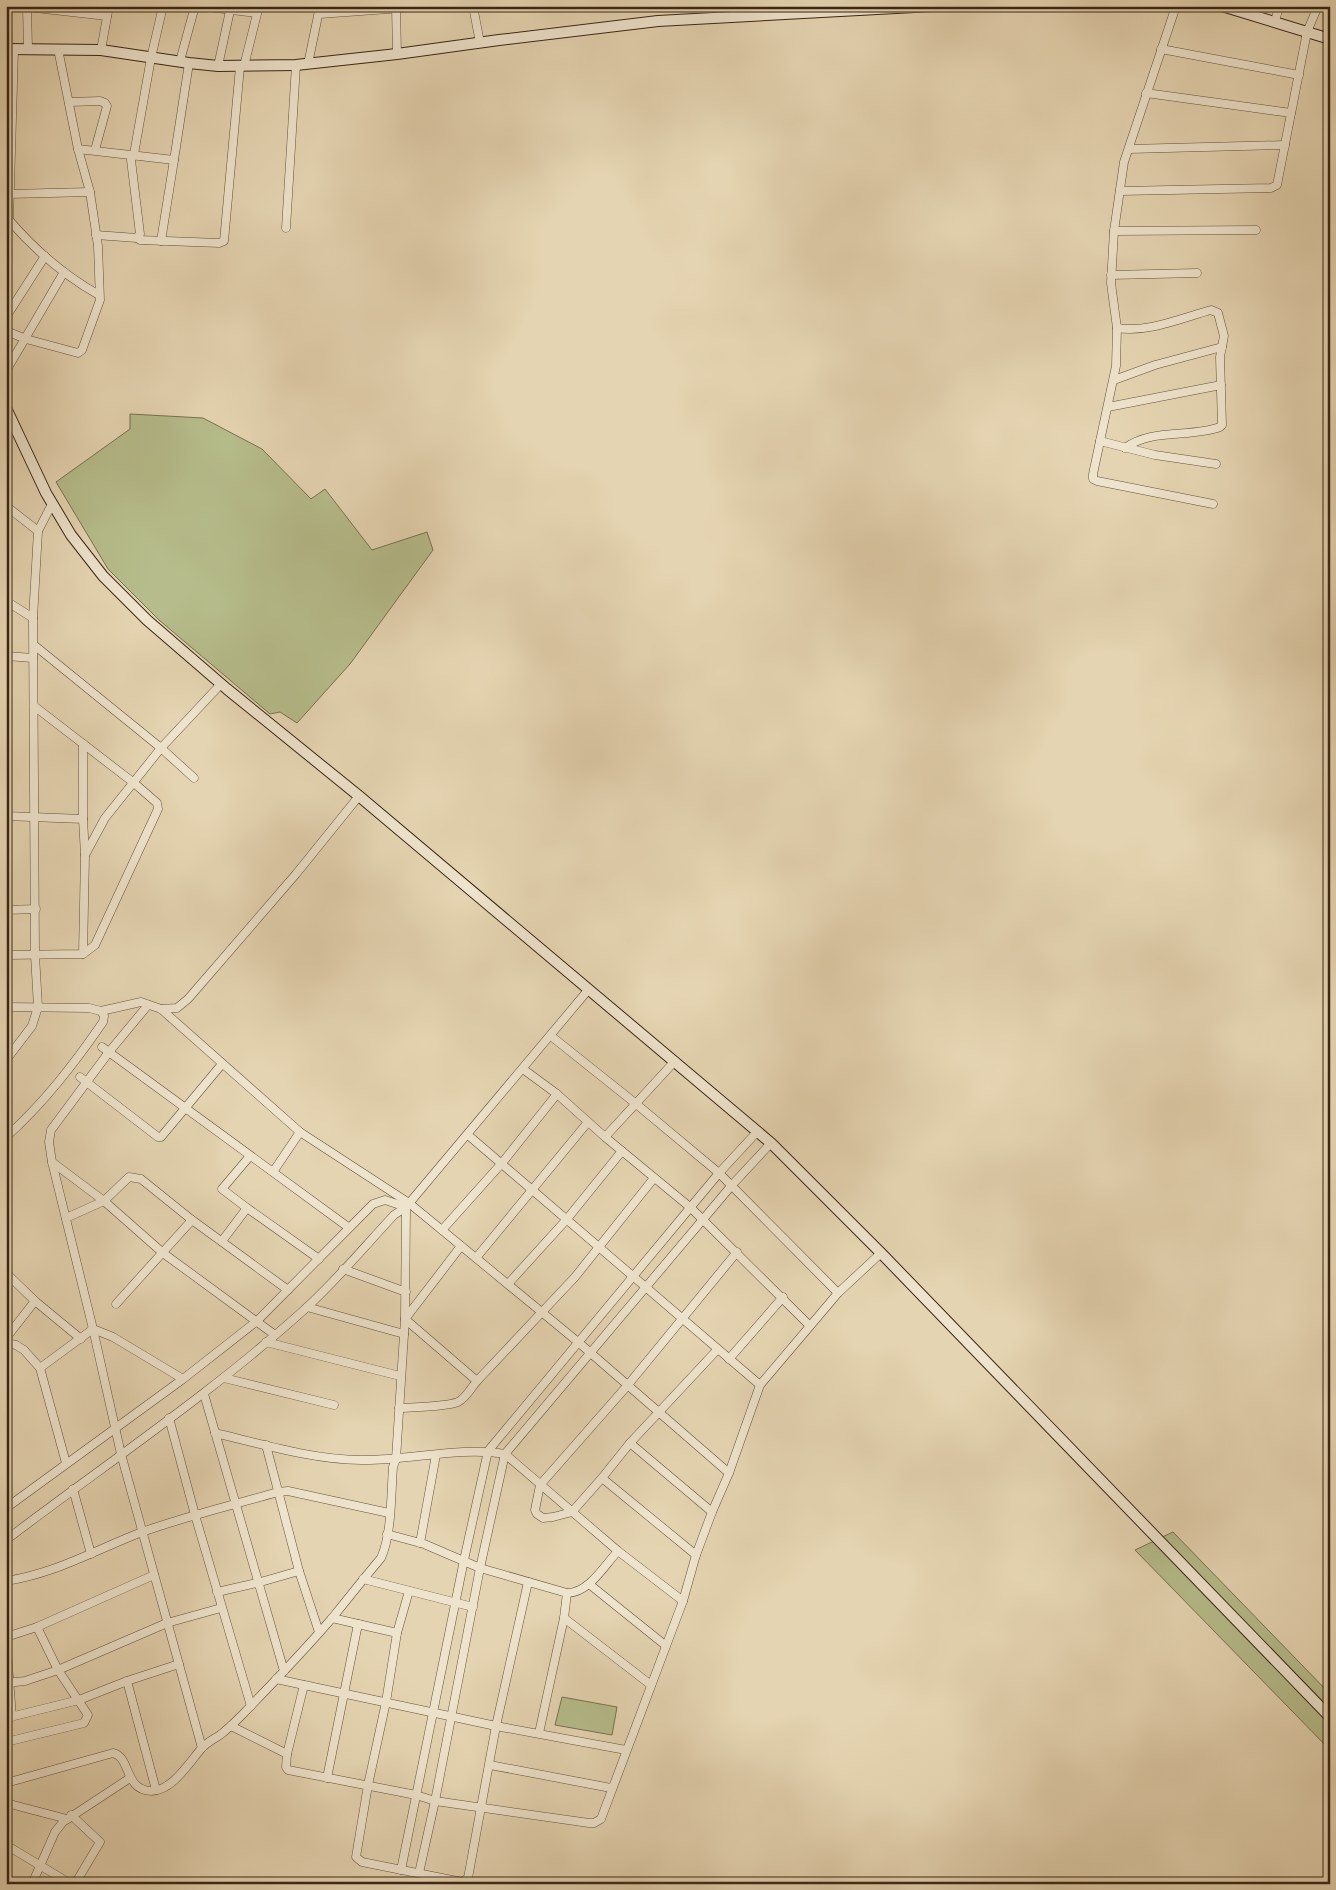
<svg xmlns="http://www.w3.org/2000/svg" width="1336" height="1890" font-family="'IM FELL Double Pica',serif">
<rect width="100%" height="100%" fill="#e5d4b1"/>
<filter id="stains"><feTurbulence type="fractalNoise" baseFrequency=".004" numOctaves="4"/><feColorMatrix values="0 0 0 0 .2 0 0 0 0 .09 0 0 0 0 .02 0 0 0 .5 -.17"/></filter>
<radialGradient id="worn" r=".72"><stop offset=".6" stop-color="#630" stop-opacity="0"/><stop offset="1" stop-color="#630" stop-opacity=".3"/></radialGradient>
<!-- green -->
<g fill="#b6bc8b" stroke="#787150">
<polygon points="130,414 203,418 262,449 311,499 325,489 372,550 427,532 433,550 350,664 297,723 280,712 270,714 159,620 108,569 56,482 130,429"/>
<polygon points="1173,1532 1330,1694 1330,1750 1135,1550"/>
<polygon points="562,1697 617,1707 612,1735 555,1725"/>
</g>
<g fill="none" stroke-linecap="round" stroke-linejoin="round">
<!-- street casing -->
<g stroke="#64523d" stroke-width="9">
<g id="street">
<polyline points="27,6 28,50"/>
<polyline points="200,6 257,13"/>
<polyline points="396,6 397,54"/>
<polyline points="473,6 480,43"/>
<polyline points="1176,6 1124,162 1114,231 1111,283 1117,328 1116,366 1093,474 1093,479 1097,481 1213,504"/>
<polyline points="27,7 107,16"/>
<polyline points="320,14 429,6"/>
<polyline points="1275,22 1279,6"/>
<polyline points="1161,49 1299,75"/>
<polyline points="101,50 109,6"/>
<polyline points="180,61 195,6"/>
<polyline points="308,64 320,6"/>
<polyline points="218,66 231,6"/>
<polyline points="244,66 259,6"/>
<polyline points="1146,93 1291,113"/>
<polyline points="69,102 100,101 105,103 107,106 95,150"/>
<polyline points="78,149 174,160 189,63"/>
<polyline points="1129,149 1285,145"/>
<polyline points="1120,191 1271,188 1277,185 1307,32 1318,6"/>
<polyline points="9,194 90,192"/>
<path d="M9,220c26,30 56,56 90,75"/>
<polyline points="286,228 296,65"/>
<polyline points="6,229 9,220 14,49"/>
<polyline points="1114,231 1256,230"/>
<polyline points="96,235 137,238 140,234 131,160 134,154 151,58 163,6"/>
<polyline points="137,238 140,240 219,243 224,241 240,67"/>
<polyline points="161,241 174,160"/>
<polyline points="1111,275 1197,273"/>
<polyline points="6,317 45,256"/>
<path d="M1117,328c31,5 65,-10 94,-18l7,3 6,23 -4,21 2,68 -2,2c-30,11 -68,1 -95,21"/>
<polyline points="6,331 26,339 78,353 82,350 100,300 98,246 90,192 78,149 58,49"/>
<polyline points="6,371 64,272"/>
<polyline points="1114,380 1155,365 1222,347"/>
<polyline points="1108,407 1221,385"/>
<polyline points="1100,441 1155,455 1216,464"/>
<polyline points="6,506 38,531"/>
<polyline points="6,601 33,618"/>
<polyline points="34,645 161,748 194,778"/>
<polyline points="6,656 33,658"/>
<polyline points="6,816 83,819"/>
<polyline points="85,855 105,818 161,748 221,684"/>
<polyline points="6,910 36,909"/>
<polyline points="83,954 85,855 83,819 83,744"/>
<polyline points="6,955 83,954 95,945 158,809 157,803 134,783 34,706"/>
<polyline points="148,1005 109,1052 51,1130 49,1142 52,1162 93,1329 121,1454 202,1748"/>
<path d="M6,1007l83,1 12,3 3,5 -1,6c-29,42 -59,81 -97,115"/>
<polyline points="161,1009 177,1008 188,999 296,874 359,796"/>
<polyline points="101,1011 141,1002 161,1009 300,1132 409,1203 578,1342 729,1473"/>
<polyline points="551,1036 635,1103 719,1173 838,1293"/>
<polyline points="102,1047 348,1227"/>
<polyline points="6,1060 32,1026 38,1007 35,955 33,618 38,531 52,504"/>
<polyline points="523,1069 557,1094 605,1137 691,1208 810,1326"/>
<polyline points="80,1077 158,1137 161,1137 222,1064"/>
<polyline points="468,1135 760,1385"/>
<polyline points="605,1137 675,1061"/>
<polyline points="52,1162 104,1201 163,1253 275,1335"/>
<polyline points="273,1172 300,1132"/>
<polyline points="247,1208 222,1189 250,1156"/>
<polyline points="66,1218 104,1201 129,1177 141,1179 192,1220 288,1290"/>
<polyline points="442,1230 502,1163 557,1094"/>
<polyline points="222,1241 247,1208 319,1259"/>
<polyline points="461,1246 405,1319 477,1381"/>
<polyline points="476,1258 588,1122"/>
<polyline points="343,1269 406,1292"/>
<polyline points="6,1273 35,1301 81,1339"/>
<polyline points="508,1284 567,1219 622,1151"/>
<polyline points="116,1304 192,1220"/>
<polyline points="307,1307 404,1334"/>
<polyline points="6,1338 35,1301"/>
<polyline points="266,1342 400,1376"/>
<polyline points="6,1343 16,1345 24,1350 40,1368 66,1463"/>
<polyline points="717,1350 630,1443 602,1478 572,1512 553,1517 543,1518 537,1514 535,1510 540,1485 627,1386 737,1252"/>
<polyline points="729,1359 783,1297"/>
<polyline points="40,1368 93,1329 113,1337 183,1379"/>
<polyline points="224,1378 334,1405"/>
<polyline points="204,1394 284,1671"/>
<path d="M399,1408c15,-1 46,-1 59,-6 8,-4 13,-14 19,-21l98,-104 79,-99"/>
<polyline points="169,1418 195,1515 251,1706"/>
<path d="M215,1433c46,11 99,27 146,27 48,1 97,-14 144,-6l113,97 65,50"/>
<polyline points="630,1443 712,1512"/>
<polyline points="266,1445 299,1571 319,1632"/>
<polyline points="602,1478 696,1555"/>
<polyline points="73,1489 91,1554"/>
<polyline points="6,1508 183,1379 257,1321 373,1204 385,1200 406,1207"/>
<path d="M387,1534l37,10 56,24 87,25c22,0 37,-27 51,-42"/>
<path d="M6,1540c100,-76 206,-147 299,-231 32,-29 60,-63 89,-94l12,-8 183,-218"/>
<polyline points="420,1543 436,1455"/>
<polyline points="363,1579 473,1607"/>
<path d="M6,1581c51,-8 89,-31 136,-49 45,-16 91,-27 136,-40l10,-1 101,22"/>
<polyline points="589,1584 665,1645"/>
<polyline points="409,1591 397,1633 386,1702 368,1785 356,1857 362,1862 462,1882 468,1878 496,1726 528,1582"/>
<polyline points="217,1592 257,1583 299,1571"/>
<polyline points="332,1618 397,1633"/>
<polyline points="564,1618 651,1685"/>
<polyline points="6,1637 37,1627 154,1575"/>
<polyline points="6,1638 12,1717"/>
<polyline points="276,1679 496,1726 626,1750"/>
<polyline points="127,1681 156,1790"/>
<polyline points="6,1683 25,1681 58,1670 167,1623 221,1608"/>
<polyline points="304,1685 287,1754 286,1767 288,1770 416,1795 435,1801 589,1823 594,1823 601,1819 683,1601 696,1555 712,1512 729,1473 760,1385 838,1293 881,1253"/>
<polyline points="6,1718 79,1700 127,1681 179,1664"/>
<polyline points="231,1726 287,1754"/>
<polyline points="539,1733 564,1618 567,1593"/>
<polyline points="6,1742 84,1723 88,1715 58,1670 37,1627"/>
<polyline points="490,1765 611,1788"/>
<polyline points="327,1778 358,1624"/>
<path d="M6,1783l107,-30c18,4 11,37 38,38 21,0 38,-28 50,-42 5,-6 13,-10 19,-14 8,-6 15,-13 22,-20 31,-32 62,-64 91,-98 16,-20 32,-40 48,-59 11,-24 10,-65 12,-91l3,-8 9,-140 1,-112"/>
<polyline points="6,1803 67,1819"/>
<polyline points="71,1815 100,1842 75,1884"/>
<polyline points="6,1845 71,1884"/>
<polyline points="401,1870 464,1560 488,1451 719,1173 757,1132"/>
<polyline points="419,1873 435,1801 480,1568 505,1454 732,1185 771,1143"/>
<polyline points="32,1884 55,1832 63,1822 130,1778"/>
</g>
</g>
<!-- secondary casing -->
<g stroke="#392616" stroke-width="12">
<g id="secondary">
<polyline points="1222,6 1330,39"/>
<polyline points="6,49 101,50 189,63 218,66 296,65 397,54 499,40 658,21 933,6"/>
<polyline points="6,408 46,493 71,535 103,576 147,620 227,689 359,796 771,1143 881,1253 1330,1717"/>
</g>
</g>
<!-- street -->
<use href="#street" stroke="#eee3cc" stroke-width="8"/>
<!-- secondary -->
<use href="#secondary" stroke="#eee3cc" stroke-width="10"/>
</g>
<!-- margin -->
<rect width="1336" height="1890" fill="none" stroke="#e5d4b1" stroke-width="25"/>
<rect x="8" y="8" width="1321" height="1875" fill="none" stroke="#392616" stroke-width="2.5"/>
<rect x="12" y="12" width="1311" height="1865" fill="none" stroke="#392616"/>
<rect width="100%" height="100%" filter="url(#stains)"/>
<rect width="100%" height="100%" fill="url(#worn)"/>
</svg>
